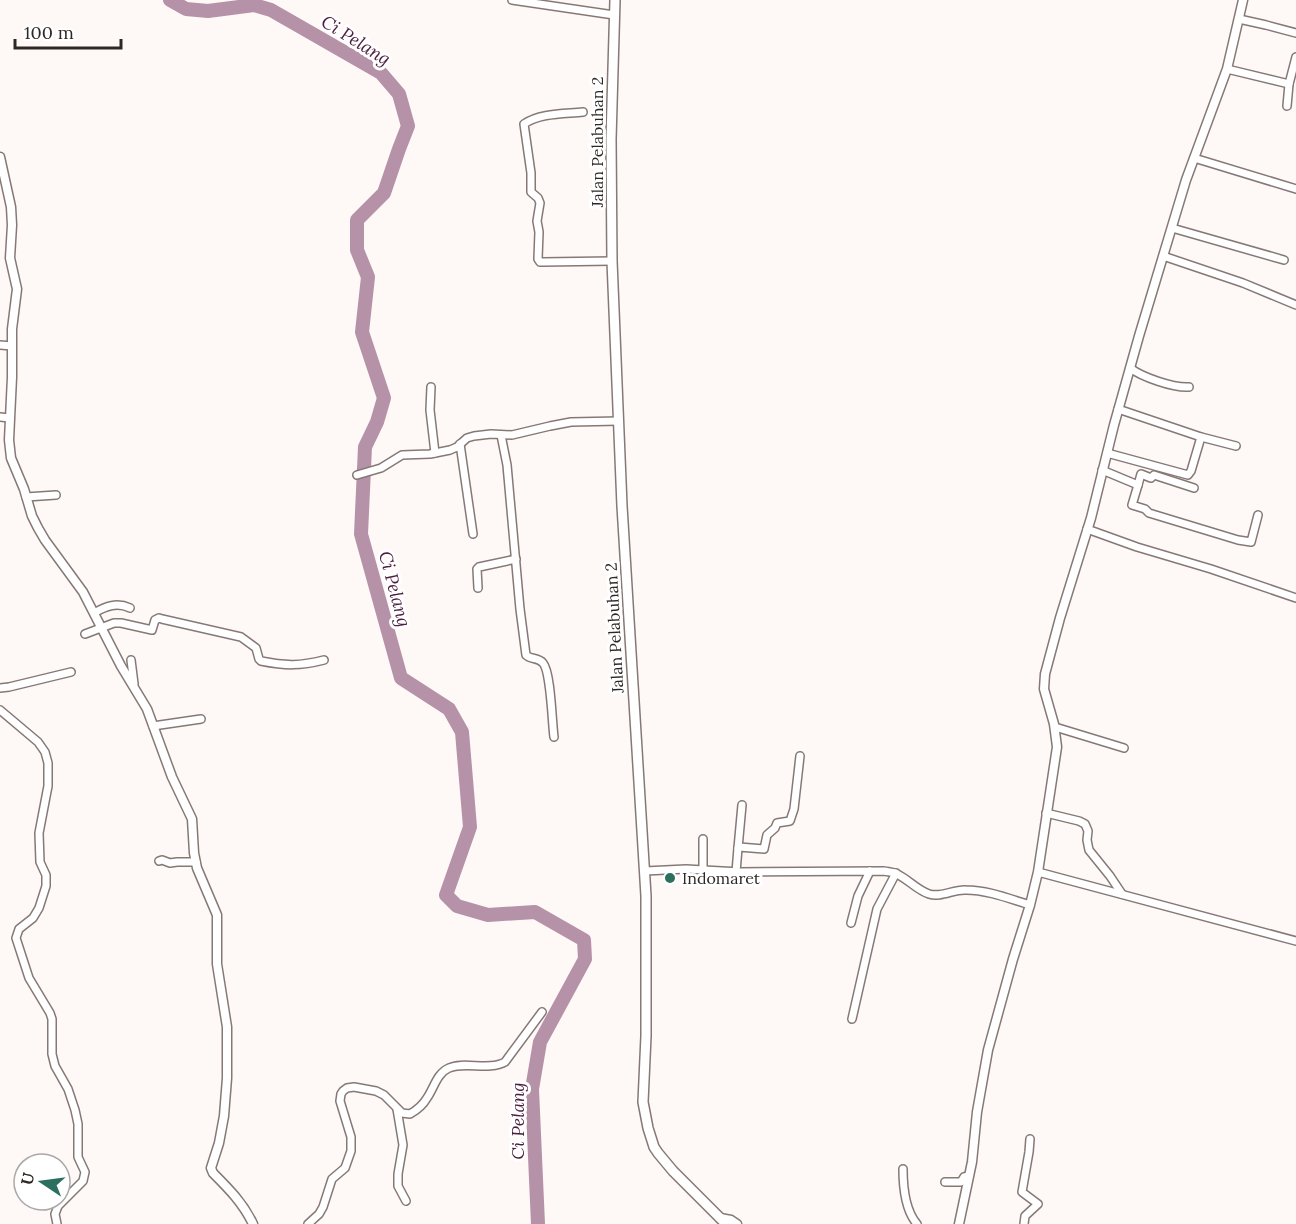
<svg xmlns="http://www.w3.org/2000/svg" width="1296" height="1224" font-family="Lora,serif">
<rect width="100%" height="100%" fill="#fef8f6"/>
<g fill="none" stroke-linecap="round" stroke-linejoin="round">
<!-- river -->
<polyline stroke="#b692a9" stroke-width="14" points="170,0 186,9 208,11 254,5 271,10 381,73 399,94 408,126 399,149 384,193 357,220 357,250 368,277 362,332 384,398 377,422 365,447 361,534 401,678 449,709 462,732 470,827 446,895 457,906 488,915 535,912 584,940 585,959 540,1042 532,1089 538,1224"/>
<!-- minor casing -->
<g stroke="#867975" stroke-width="10">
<g id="minor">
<polyline points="512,0 614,15"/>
<polyline points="1239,19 1266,25 1296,33"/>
<polyline points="1227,69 1289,84"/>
<polyline points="1287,106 1289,84 1296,57"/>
<path d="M583,112c-19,2 -43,1 -59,12l7,49v19l7,6 2,5 -3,18 2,11 -1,27 2,3h3l69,-1"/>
<polyline points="1194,158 1296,189"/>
<polyline points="1172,228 1284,260"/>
<polyline points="1163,256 1243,283 1296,305"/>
<polyline points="0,345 12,346"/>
<path d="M1130,368c12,9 43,20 59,19"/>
<polyline points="431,387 430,410 435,453"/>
<polyline points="1118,409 1201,437 1236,446"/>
<polyline points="0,417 10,418"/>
<path d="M501,435l6,30 13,144 6,46c5,5 12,2 17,8 8,9 9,60 11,74"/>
<polyline points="460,444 473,534"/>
<polyline points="1107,453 1188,475 1191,471 1201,437"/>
<polyline points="1102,470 1138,485 1141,474 1151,478 1154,475 1194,488"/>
<polyline points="357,475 381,468 402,455 430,454 450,450 457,447 467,438 474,436 491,434 512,435 550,426 571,422 619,421"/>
<polyline points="1138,485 1132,505 1145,509 1149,513 1238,540 1251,542 1258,515"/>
<polyline points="26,497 56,495"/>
<polyline points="1087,529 1137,547 1211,569 1296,598"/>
<polyline points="478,588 477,569 479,567 516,559"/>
<path d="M94,613c12,-7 23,-11 36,-5"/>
<path d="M85,634l29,-11h7l31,7 3,-10 4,-2 3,1 79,18 15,11 3,11 2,2c25,5 39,5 63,-1"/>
<polyline points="131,660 134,684"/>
<polyline points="0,688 9,687 71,672"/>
<polyline points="0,710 38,742 45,752 48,763 48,786 39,833 40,862 46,875 46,886 39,908 33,918 19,929 16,938 29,978 50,1013 52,1019 52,1054 55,1066 68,1089 75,1110 78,1124 78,1157 85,1172 83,1181 58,1206 55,1214 57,1224"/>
<polyline points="153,726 201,719"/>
<polyline points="1055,727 1124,748"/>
<polyline points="1046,813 1079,821 1085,824 1088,831 1087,840 1089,850 1110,876 1122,894"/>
<polyline points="703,839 703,870"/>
<polyline points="738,848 742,805"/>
<polyline points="159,861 162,860 170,863 177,862 196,862"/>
<path d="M645,871l41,-2 54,3 144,-1c4,1 9,1 13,3 12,6 20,16 32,20 12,4 25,-5 37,-4 22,0 44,9 64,15"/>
<polyline points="736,872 738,848 739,847 764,849 767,835 775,828 777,823 790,821 794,809 800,756"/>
<polyline points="1038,872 1296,941"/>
<polyline points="851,923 858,896 870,871"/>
<polyline points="852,1019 877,909 896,873"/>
<polyline points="397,1109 403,1145 398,1174 398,1186 406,1201"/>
<path d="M903,1169c0,18 2,41 14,55"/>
<polyline points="945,1182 961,1182 964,1177 969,1176"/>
<path d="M308,1224l11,-10 4,-7 9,-28 13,-11 6,-17v-14l-11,-36 1,-7 2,-3 4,-3 7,-1 22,4 8,4 18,18 8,1c7,-4 13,-9 17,-16 7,-10 10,-25 22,-30 15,-7 40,3 56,-6l37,-50"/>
<polyline points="1024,1224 1025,1216 1038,1204 1022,1192 1029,1152 1030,1139"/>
</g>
</g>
<!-- tertiary casing -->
<g stroke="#867975" stroke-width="11">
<g id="tertiary">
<path d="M0,157l11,50 1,18 -2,33 7,31 -5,40v48l-3,63 2,18 13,31 8,27 6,12 7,12 38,52 38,74 26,43 25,68 20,42 2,34 3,15 20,47v49l10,63v51l-3,38 -5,27 -8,25 2,5c16,16 30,30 40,51"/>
<polyline points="720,1218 731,1220 737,1224"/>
<polyline points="959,1224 972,1162 977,1112 988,1050 1013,959 1030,905 1038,872 1057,747 1054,724 1044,689 1045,674 1060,618 1091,518 1114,425 1139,336 1186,180 1227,69 1243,0"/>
</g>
</g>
<!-- secondary casing -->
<g stroke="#867975" stroke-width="12">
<polyline id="secondary" points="615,0 611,139 612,261 622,506 646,896 646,1036 643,1102 648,1128 654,1147 658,1153 673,1171 726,1224"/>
</g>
<!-- minor -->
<use href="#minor" stroke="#fff" stroke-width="7"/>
<!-- tertiary -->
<use href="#tertiary" stroke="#fff" stroke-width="8"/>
<!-- secondary -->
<use href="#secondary" stroke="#fff" stroke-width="9"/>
</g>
<!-- markers -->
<circle fill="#2d6f5f" stroke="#fff" stroke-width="2" cx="670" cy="878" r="6"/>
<g text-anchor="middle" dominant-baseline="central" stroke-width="6" stroke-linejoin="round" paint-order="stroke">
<!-- street labels -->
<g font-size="16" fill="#2d2826" stroke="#fff">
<text transform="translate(597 142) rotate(-90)">Jalan Pelabuhan 2</text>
<text transform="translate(614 628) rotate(-93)">Jalan Pelabuhan 2</text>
</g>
<!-- poi labels -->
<g font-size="16" fill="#2d2826" stroke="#fff" text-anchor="start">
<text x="682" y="878">Indomaret</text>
</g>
<!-- water labels -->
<g font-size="18" font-style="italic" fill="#4c1e3e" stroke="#fff">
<text transform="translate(356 40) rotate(32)">Ci Pelang</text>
<text transform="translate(395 589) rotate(75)">Ci Pelang</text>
<text transform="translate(517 1121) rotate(-90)">Ci Pelang</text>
</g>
</g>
<!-- north arrow -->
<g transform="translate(42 1182) rotate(283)"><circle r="28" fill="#ffffff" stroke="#aba9a8" stroke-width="1.5"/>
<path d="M0-4.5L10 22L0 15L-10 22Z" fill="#2d6f5f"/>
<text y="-9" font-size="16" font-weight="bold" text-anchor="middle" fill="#2d2826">U</text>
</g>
<!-- scale -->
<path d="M15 39v9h106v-9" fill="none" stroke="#2d2826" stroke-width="3"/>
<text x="24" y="39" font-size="18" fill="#2d2826" stroke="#ffffff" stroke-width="4.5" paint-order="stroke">100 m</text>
</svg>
